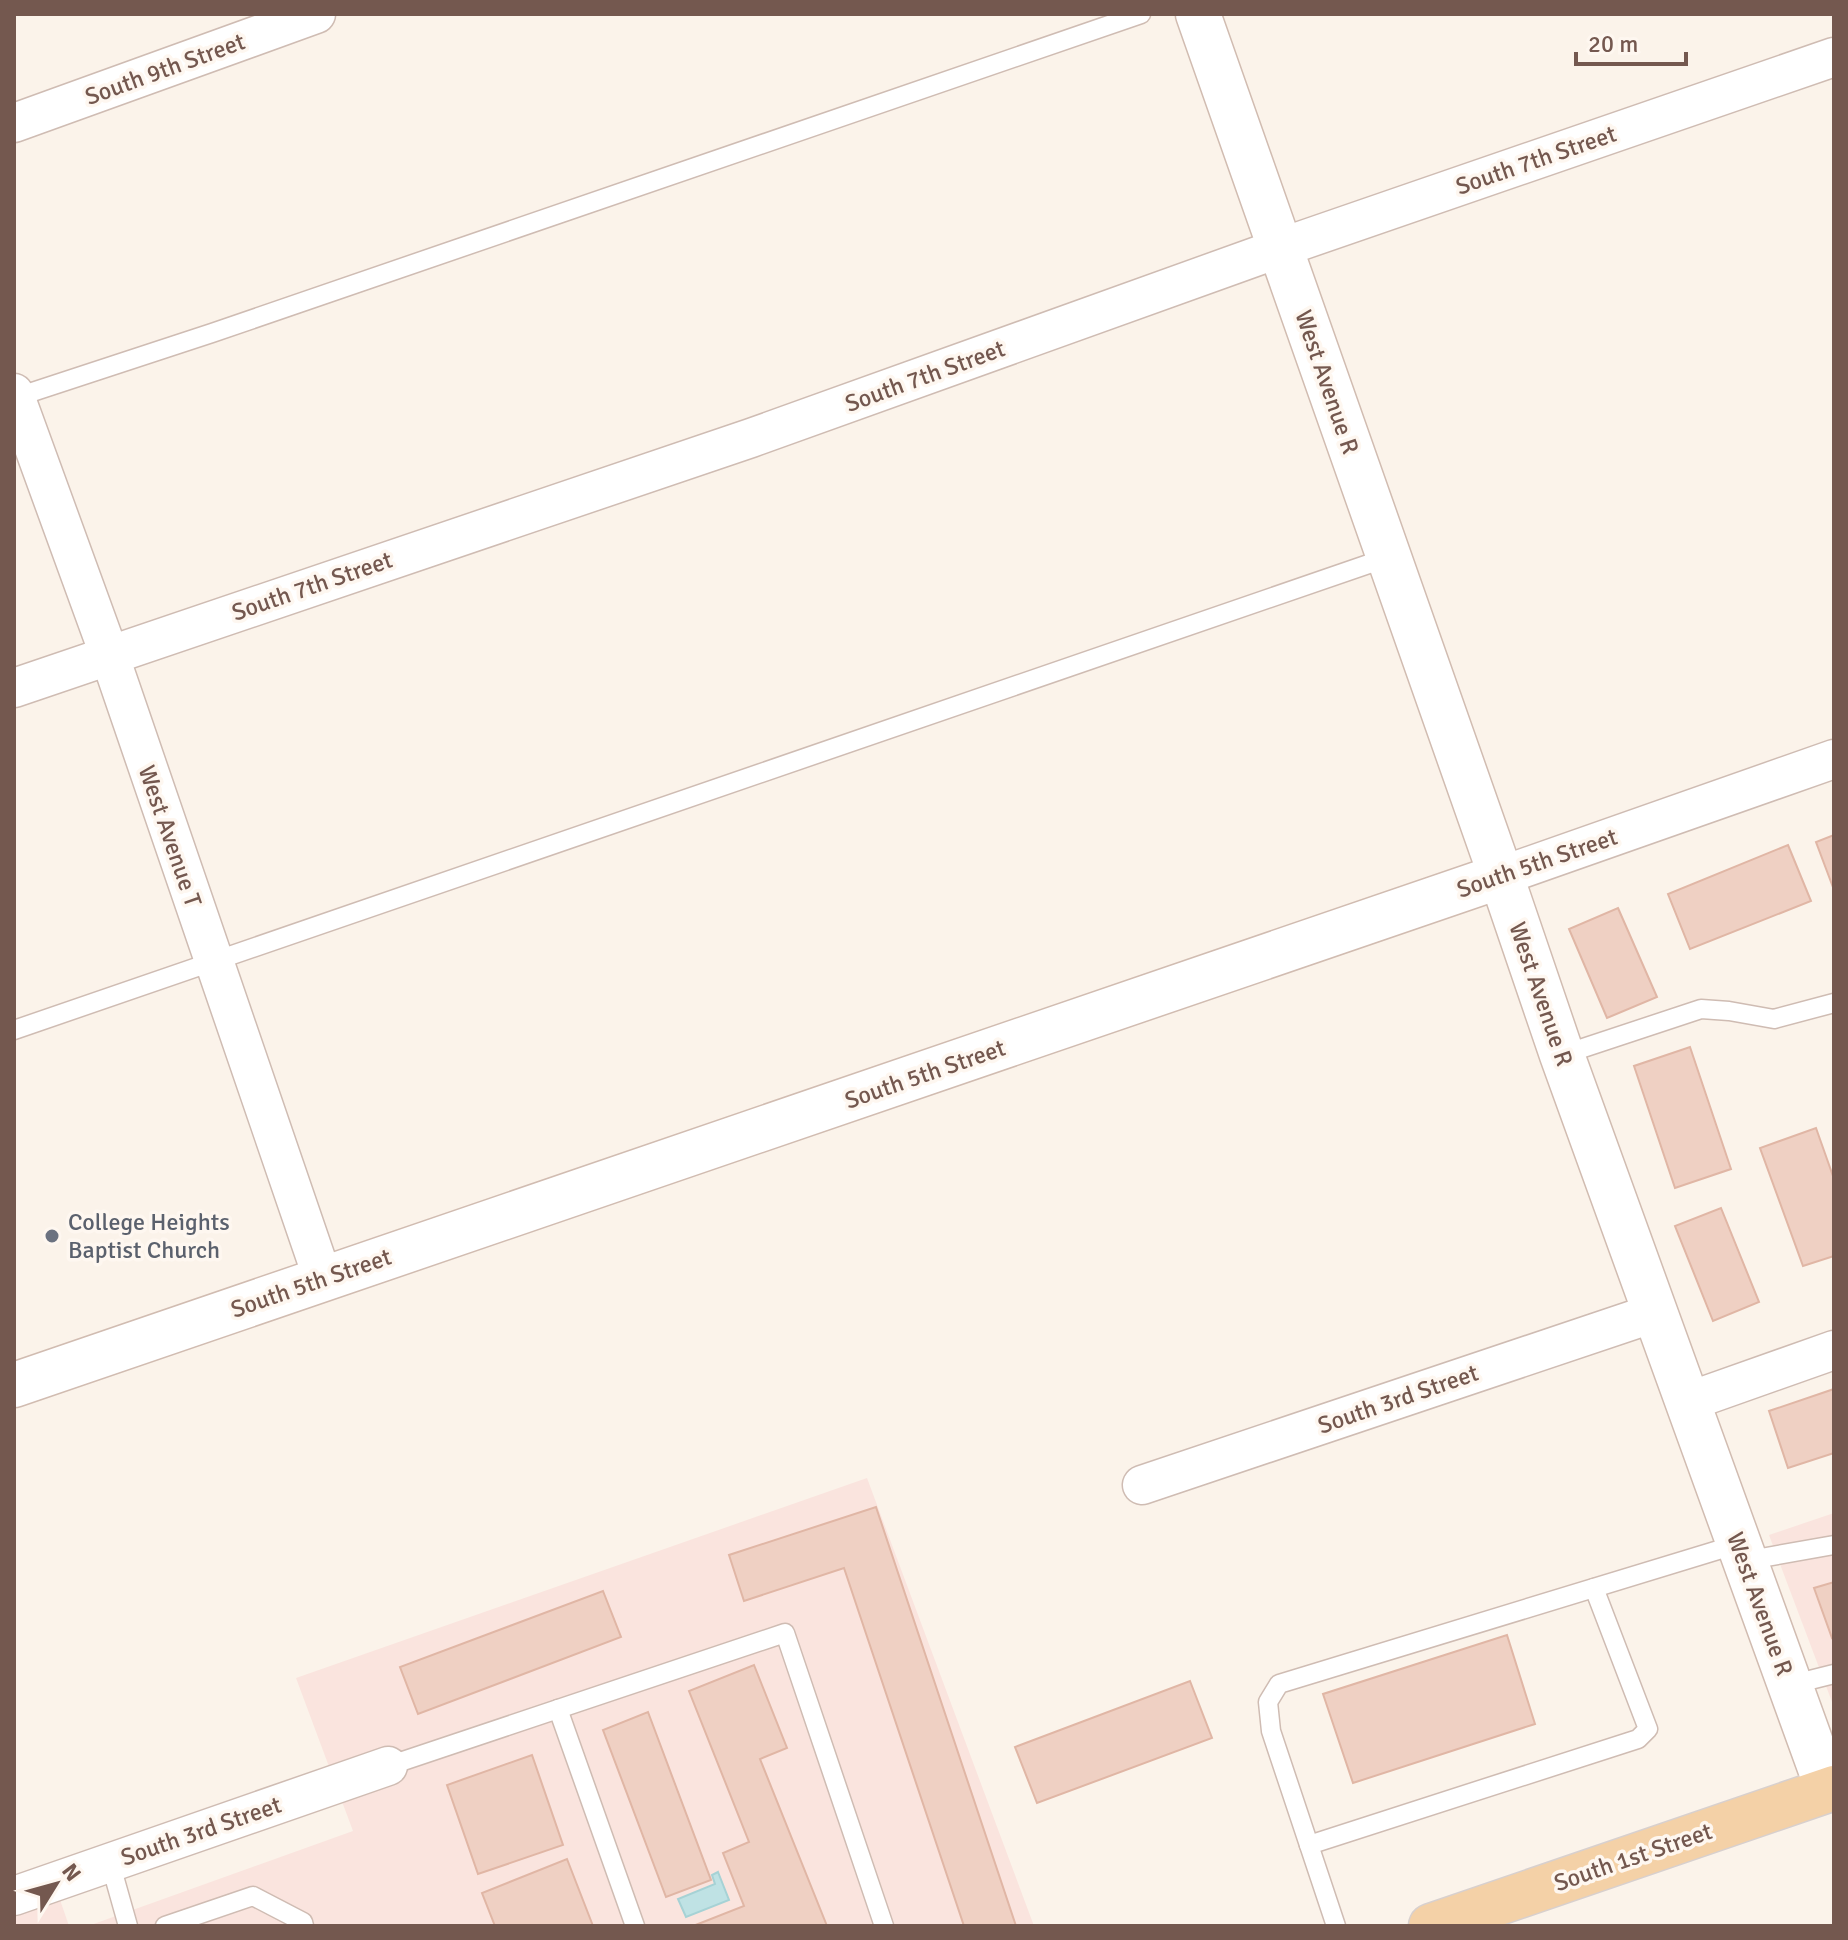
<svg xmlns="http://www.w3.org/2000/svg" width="1848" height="1940" font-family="Signika,sans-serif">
<rect width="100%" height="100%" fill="#fbf3ea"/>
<!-- commercial -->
<g fill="#fae4de">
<polygon points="867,1478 1034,1926 88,1926 353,1831 296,1678"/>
<polygon points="1834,1513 1834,1701 1832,1702 1769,1535"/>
<polygon points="58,1894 69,1926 14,1926 14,1911"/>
</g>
<!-- water -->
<polygon fill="#bfe2e4" stroke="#a6d2d5" stroke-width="2" points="718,1872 729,1900 686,1917 678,1899 715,1884 712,1875"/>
<!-- building -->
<g fill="#efd0c3" stroke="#e0b6a5" stroke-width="2">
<polygon points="1834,835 1834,890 1816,842"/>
<polygon points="1788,845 1811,901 1690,949 1668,894"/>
<polygon points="1618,908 1657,997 1607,1018 1569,929"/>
<polygon points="1690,1047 1731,1169 1675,1188 1634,1066"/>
<polygon points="1816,1128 1834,1179 1834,1256 1803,1266 1760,1148"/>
<polygon points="1721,1208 1759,1302 1713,1321 1675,1226"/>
<polygon points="1834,1389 1834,1453 1788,1468 1769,1411"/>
<polygon points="876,1507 1016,1926 964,1926 844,1568 744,1601 729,1555"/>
<polygon points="1834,1582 1834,1637 1832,1638 1814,1588"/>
<polygon points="603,1591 621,1637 418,1714 400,1667"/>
<polygon points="1507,1635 1535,1724 1353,1783 1323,1694"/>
<polygon points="754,1665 787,1748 760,1759 827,1926 693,1926 744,1906 723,1853 749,1842 689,1691"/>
<polygon points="1190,1681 1212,1738 1037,1803 1015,1747"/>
<polygon points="648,1712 711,1880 666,1897 603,1730"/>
<polygon points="532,1755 563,1845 478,1874 447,1785"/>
<polygon points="567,1859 593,1926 495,1926 482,1893"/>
</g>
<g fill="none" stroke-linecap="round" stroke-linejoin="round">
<!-- lane casing -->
<g stroke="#cfbcb3" stroke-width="21">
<g id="lane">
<polyline points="14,398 212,333 1141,14"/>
<polyline points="14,1030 1389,557"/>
<polyline points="1562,1055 1701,1009 1729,1011 1774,1019 1834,1003"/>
<polyline points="1744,1561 1834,1545"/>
<polyline points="1790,1685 1834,1674"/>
<polyline points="558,1709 635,1926"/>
<polyline points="388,1766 785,1633 884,1926"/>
<polyline points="1309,1845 1638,1739 1648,1729 1594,1588"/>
<polyline points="110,1862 128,1926"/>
<polyline points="165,1926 253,1896 303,1922 304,1926"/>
<polyline points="1336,1926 1271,1731 1268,1702 1279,1684 1738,1544"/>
</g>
</g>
<!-- street casing -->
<g stroke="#cfbcb3" stroke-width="41">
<g id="street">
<polyline points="14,123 316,14"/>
<polyline points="14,393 109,654 323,1279"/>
<polyline points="14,688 751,438 1280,248 1834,57"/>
<polyline points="1501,876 1834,759"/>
<polyline points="1687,1402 1834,1350"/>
<polyline points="1142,1485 1654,1313"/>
<polyline points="14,1896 388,1766"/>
</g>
</g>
<!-- secondary casing -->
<g stroke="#d1bcb1" stroke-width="47">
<g id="secondary">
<polyline points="1198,14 1501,876 1562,1055 1828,1790"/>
<polyline points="14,1385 1501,876"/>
</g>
</g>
<!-- primary casing -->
<g stroke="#d8d0ce" stroke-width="47">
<polyline id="primary" points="1431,1926 1834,1788"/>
</g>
<!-- lane -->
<use href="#lane" stroke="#fff" stroke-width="18"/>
<!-- street -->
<use href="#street" stroke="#fff" stroke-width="38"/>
<!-- secondary -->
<use href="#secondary" stroke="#fff" stroke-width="44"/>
<!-- primary -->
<use href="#primary" stroke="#f4d1a7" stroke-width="44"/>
</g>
<!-- markers -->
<circle fill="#6b7280" stroke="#fef7f0" stroke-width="3" cx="52" cy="1236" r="8"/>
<g text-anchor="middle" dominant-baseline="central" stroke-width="7" stroke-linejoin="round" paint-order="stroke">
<!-- street labels -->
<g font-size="24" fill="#74584f" stroke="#fef7f0">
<text transform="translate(165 69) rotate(-20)">South 9th Street</text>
<text transform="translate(1536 160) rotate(-19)">South 7th Street</text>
<text transform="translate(925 376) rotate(-20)">South 7th Street</text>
<text transform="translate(1327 382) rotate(71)">West Avenue R</text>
<text transform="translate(312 586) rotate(-19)">South 7th Street</text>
<text transform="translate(170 836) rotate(71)">West Avenue T</text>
<text transform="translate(1537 863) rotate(-19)">South 5th Street</text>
<text transform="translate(1541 994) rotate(71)">West Avenue R</text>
<text transform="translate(925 1074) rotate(-19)">South 5th Street</text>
<text transform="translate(311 1283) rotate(-19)">South 5th Street</text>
<text transform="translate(1398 1399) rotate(-19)">South 3rd Street</text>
<text transform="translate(1760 1604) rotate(70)">West Avenue R</text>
<text transform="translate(201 1831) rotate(-19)">South 3rd Street</text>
<text transform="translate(1633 1857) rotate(-19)">South 1st Street</text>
</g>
<!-- worship labels -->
<g font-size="24" fill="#5b616d" stroke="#fef7f0" text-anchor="start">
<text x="68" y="1222">College Heights<tspan x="68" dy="28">Baptist Church</tspan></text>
</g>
</g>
<!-- border -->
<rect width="1848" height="1940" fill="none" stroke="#74584f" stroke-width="32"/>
<!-- north arrow -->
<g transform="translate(56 1884) rotate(53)" stroke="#fef7f0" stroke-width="6" paint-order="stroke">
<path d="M0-6L14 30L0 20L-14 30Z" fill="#74584f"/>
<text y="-12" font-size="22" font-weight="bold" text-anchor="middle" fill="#74584f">N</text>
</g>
<!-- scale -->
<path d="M1576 52v12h110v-12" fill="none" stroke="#74584f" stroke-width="4"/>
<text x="1588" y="52" font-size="24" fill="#74584f" stroke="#fef7f0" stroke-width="6" paint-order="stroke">20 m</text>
</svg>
